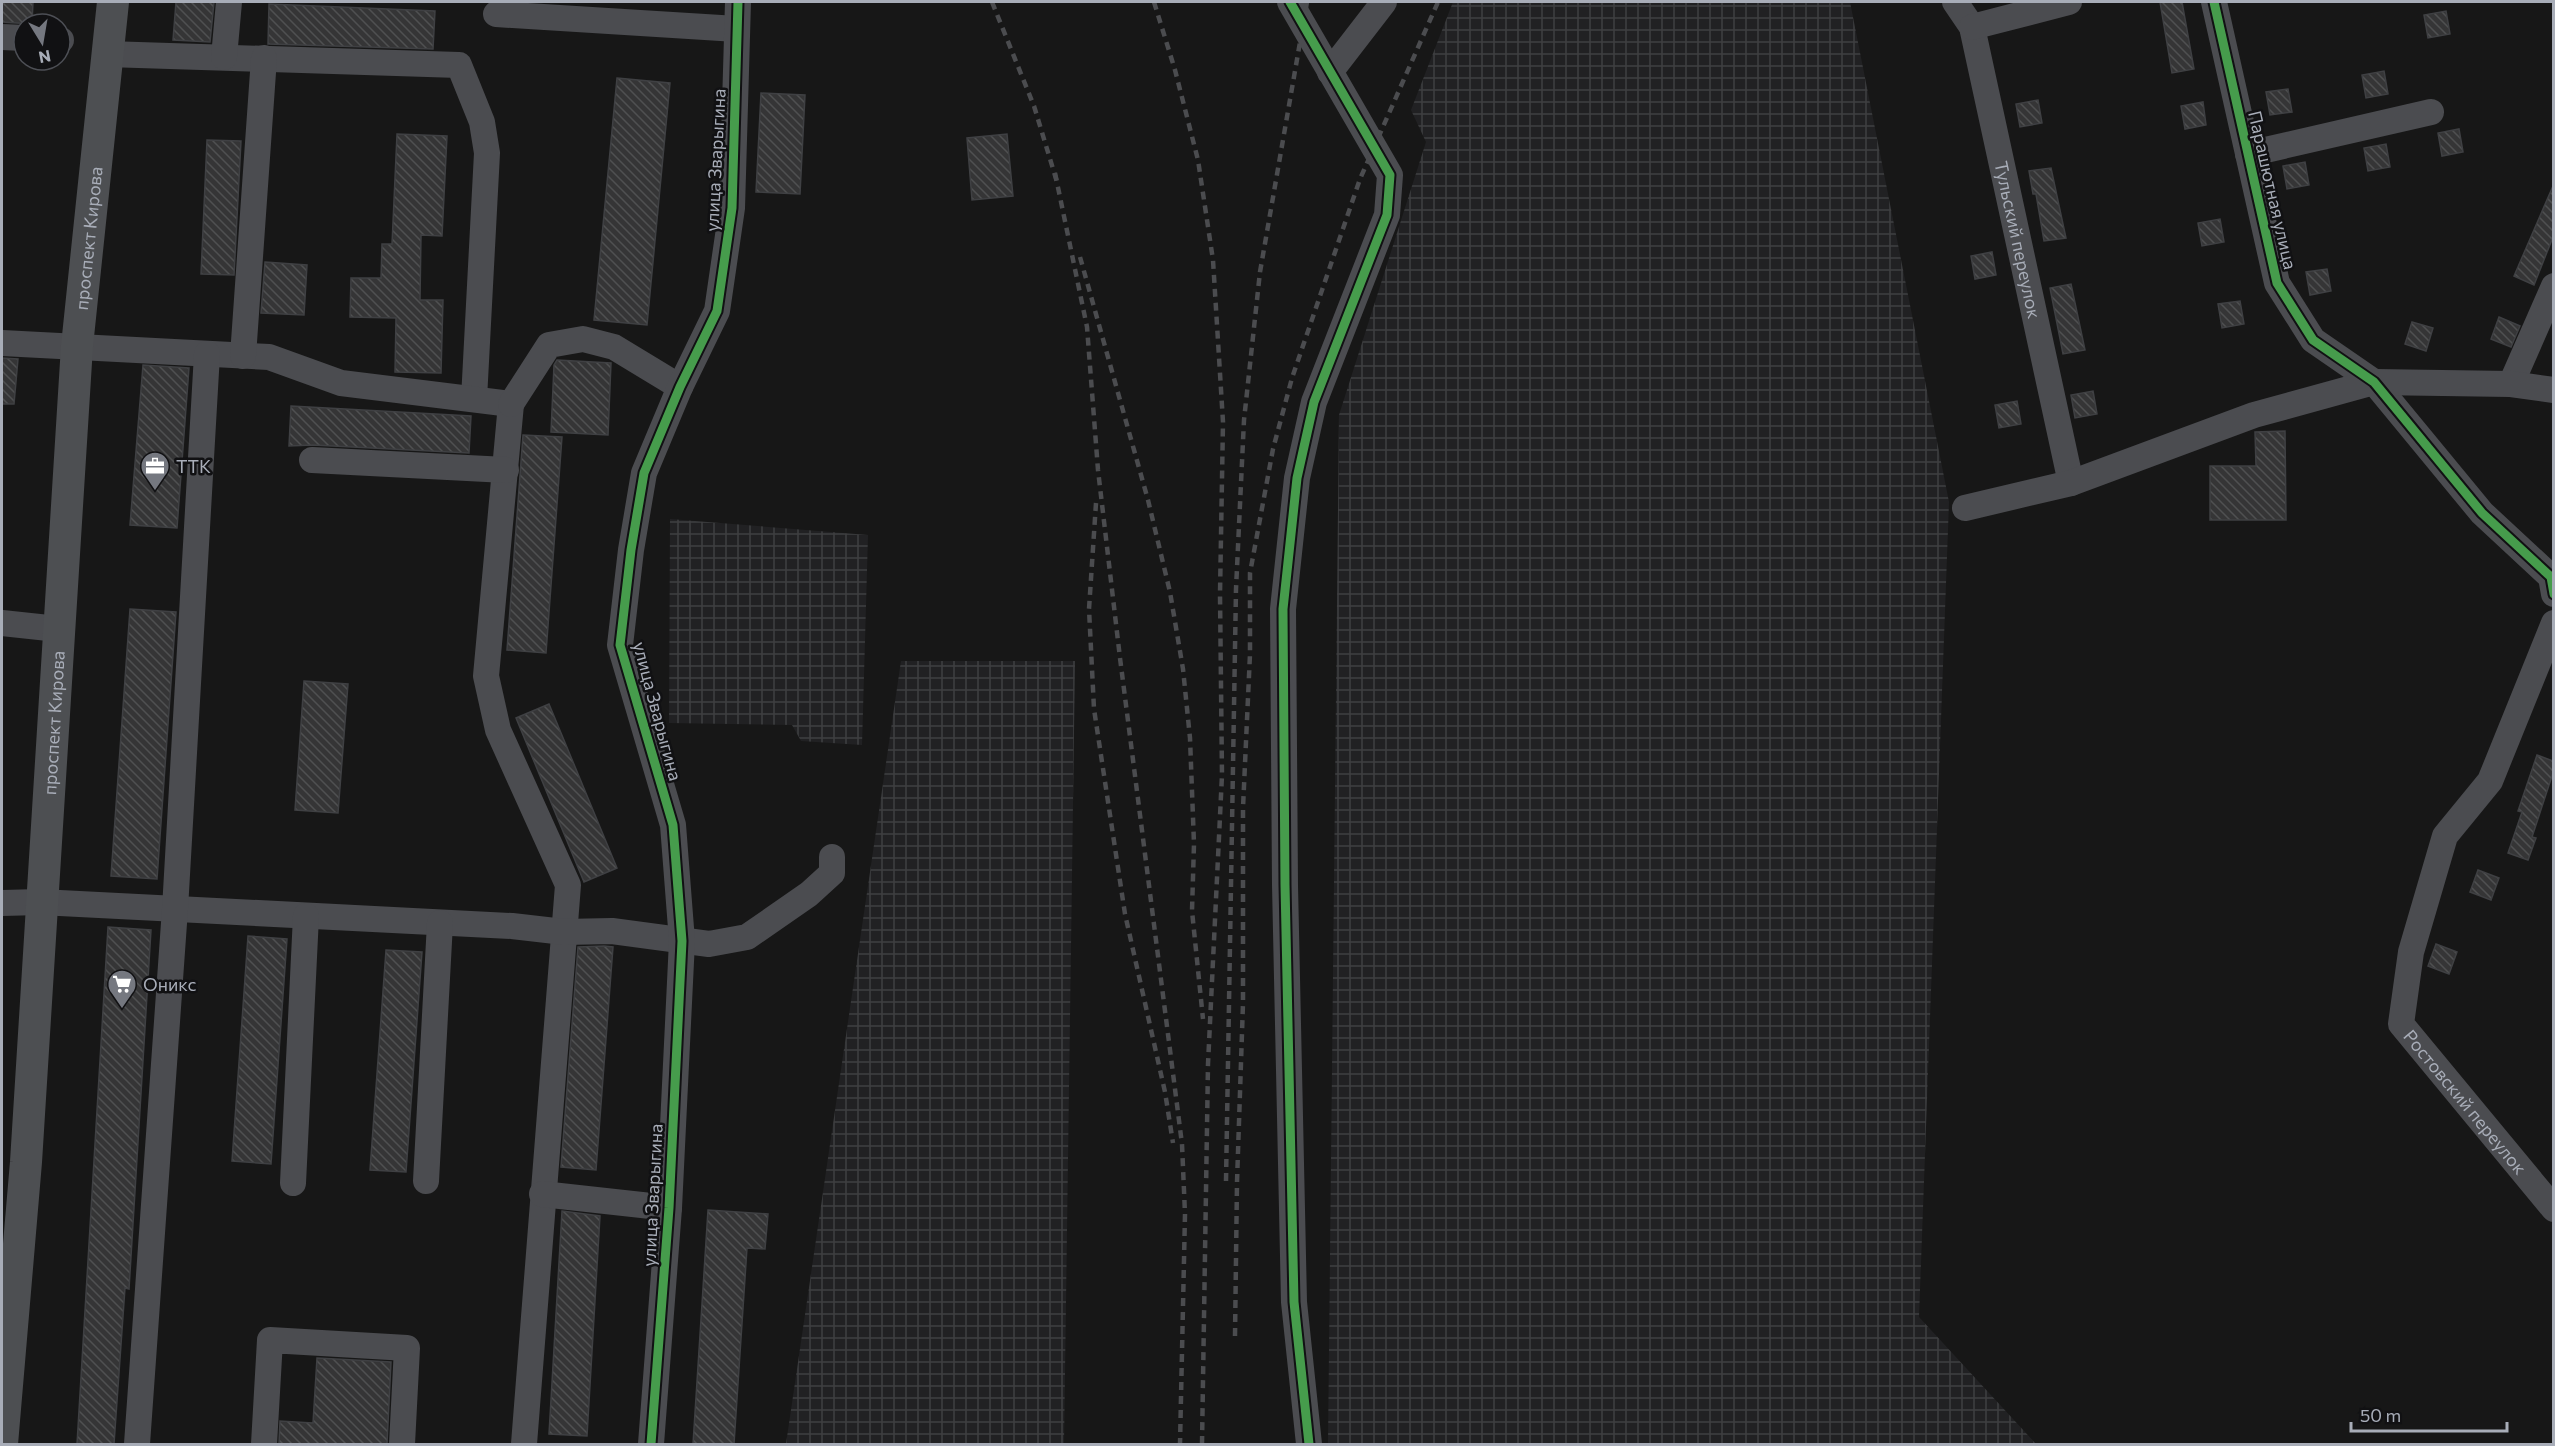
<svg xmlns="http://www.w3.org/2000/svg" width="2555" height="1446" font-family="Commissioner,sans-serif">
<defs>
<pattern id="industrial-grid" width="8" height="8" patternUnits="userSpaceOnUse" patternTransform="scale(1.5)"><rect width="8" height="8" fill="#212123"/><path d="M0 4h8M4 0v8" fill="none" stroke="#3e3f41"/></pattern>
<pattern id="building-back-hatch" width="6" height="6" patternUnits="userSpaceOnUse" patternTransform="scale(1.5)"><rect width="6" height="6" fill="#353536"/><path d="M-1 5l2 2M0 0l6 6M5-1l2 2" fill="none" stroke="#4f5051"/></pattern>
</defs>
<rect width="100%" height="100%" fill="#171717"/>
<!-- industrial -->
<g fill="url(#industrial-grid)">
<polygon points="1453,2 1850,2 1949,502 1919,1317 2036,1444 1328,1444 1339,415 1426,142 1411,110"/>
<polygon points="670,519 868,535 862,745 801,741 792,725 669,723"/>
<polygon points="901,661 1075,661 1064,1444 786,1444"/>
</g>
<!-- building -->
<g fill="url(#building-back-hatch)" stroke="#3f4043" stroke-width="1.5">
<polygon points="2,2 33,2 32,24 2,22"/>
<polygon points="176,2 214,2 210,42 173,40"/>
<polygon points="2160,2 2182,2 2194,69 2172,73"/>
<polygon points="269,4 435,11 433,49 268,44"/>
<polygon points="2446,11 2450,34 2428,38 2424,15"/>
<polygon points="2384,71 2388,94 2366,98 2362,75"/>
<polygon points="617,78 670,83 647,325 594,320"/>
<polygon points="2288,89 2292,112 2270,115 2266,92"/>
<polygon points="761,93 805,95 800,194 756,192"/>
<polygon points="2038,100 2042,123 2020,127 2016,104"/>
<polygon points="2203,102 2206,125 2185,129 2181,106"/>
<polygon points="2459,129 2463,152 2442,156 2438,133"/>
<polygon points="397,134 447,136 442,236 421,235 420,300 443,300 441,373 395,372 396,318 350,317 351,278 381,278 382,244 392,244"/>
<polygon points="1007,134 1013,196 972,200 967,138"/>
<polygon points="207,140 241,141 234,275 201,274"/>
<polygon points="2386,144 2390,167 2368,171 2364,148"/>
<polygon points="2305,162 2309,185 2287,189 2283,166"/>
<polygon points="2051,168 2066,238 2044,241 2036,194 2033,194 2029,171"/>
<polygon points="2553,186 2553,237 2534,285 2514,276"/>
<polygon points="2220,219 2224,242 2202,246 2198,223"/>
<polygon points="1992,252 1996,275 1975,279 1971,256"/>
<polygon points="265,262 307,265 304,315 261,313"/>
<polygon points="2327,269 2331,291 2310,295 2306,272"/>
<polygon points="2071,284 2085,350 2063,354 2050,288"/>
<polygon points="2240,301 2244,324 2222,328 2218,304"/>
<polygon points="2499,317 2520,326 2511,347 2491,339"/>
<polygon points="2412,322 2433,328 2426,351 2405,344"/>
<polygon points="2,358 18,359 14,404 2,404"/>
<polygon points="557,360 611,363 608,435 551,432 554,365"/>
<polygon points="143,365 189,368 177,528 130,525"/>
<polygon points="2093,391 2097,414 2075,418 2071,395"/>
<polygon points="2017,401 2021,424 1999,428 1995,405"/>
<polygon points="291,406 471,416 469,453 313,445 289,446"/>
<polygon points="2285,431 2286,520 2210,520 2210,466 2256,466 2255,432"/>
<polygon points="523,435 562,437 546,653 507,650"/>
<polygon points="130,609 176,612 157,879 111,876"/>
<polygon points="304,681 348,684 338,813 295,810"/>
<polygon points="549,704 617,868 584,882 516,718"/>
<polygon points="2537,755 2553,761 2553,773 2532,837 2536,838 2528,860 2508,853 2522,812 2518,811"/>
<polygon points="2478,870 2499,878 2491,900 2470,892"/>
<polygon points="108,927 151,930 129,1289 125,1288 114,1444 77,1444"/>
<polygon points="248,936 287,939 271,1164 232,1161"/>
<polygon points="2436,944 2457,952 2449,974 2428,966"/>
<polygon points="604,946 613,947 596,1170 561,1167 578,947"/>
<polygon points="386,950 422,952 406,1172 370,1170"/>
<polygon points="708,1210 768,1214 765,1249 747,1248 734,1444 693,1444"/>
<polygon points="562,1211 600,1216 587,1436 549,1434"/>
<polygon points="317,1358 391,1362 387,1444 279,1444 280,1421 313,1423"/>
</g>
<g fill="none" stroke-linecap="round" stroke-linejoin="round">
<!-- minor -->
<g stroke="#4b4c50" stroke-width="26">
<polyline points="1290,2 1390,175 1387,215 1314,402 1297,478 1283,609 1285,885 1294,1302 1309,1444"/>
<path id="s1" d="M1955,2l17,25 99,456"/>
<polyline points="2214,2 2277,283 2313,340 2374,382 2482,513 2551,577 2554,594"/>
<polyline points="496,14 737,29"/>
<polyline points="1972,27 2069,2"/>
<polyline points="2,37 24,38"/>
<polyline points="60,40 61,40"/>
<polyline points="107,54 459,65 482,122 487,153 474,399"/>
<polyline points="224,57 229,2"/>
<polyline points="1330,72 1384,2"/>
<polyline points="2248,154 2431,112"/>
<polyline points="2,343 269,357 341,383 511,404 486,676 498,730 568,885 524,1444"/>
<polyline points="243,356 264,58"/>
<polyline points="2511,384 2554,286"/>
<polyline points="511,404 549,345 583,339 614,347 680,387"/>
<polyline points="312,460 506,470"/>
<polyline points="1965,508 2071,483 2254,415 2374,382 2511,384 2554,390"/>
<polyline points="2,623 58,629"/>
<path id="s2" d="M2554,623l-64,158 -45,55 -34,116 -10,72 153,185"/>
<polyline points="2,903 40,902 512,926 564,932 612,931 709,944 747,937 809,894 832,873 832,857"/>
<polyline points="426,1181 440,923"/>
<polyline points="293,1183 306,916"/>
<polyline points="542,1194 669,1208"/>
<polyline points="137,1444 175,909 207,354"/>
<polyline points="264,1444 270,1340 407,1348 402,1444"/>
<polyline points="651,1444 669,1208 682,941 673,825 620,645 631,550 644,473 680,387 717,311 732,208 738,2"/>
</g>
<!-- major -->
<path stroke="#4d4f52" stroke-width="32" id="s3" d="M2,1444l24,-282 51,-816 36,-344"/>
<!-- rail -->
<g stroke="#4b4c4f" stroke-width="4.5" stroke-dasharray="8 6" stroke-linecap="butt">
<polyline points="992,2 1034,106 1057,182"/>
<polyline points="1154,2 1175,70 1198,160 1213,260 1223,422 1220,594 1222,775 1208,1064 1202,1444"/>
<polyline points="1055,173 1087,327 1098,470 1120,658 1182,1144 1185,1214 1180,1444"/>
<polyline points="1080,257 1148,500 1170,592 1183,669 1190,738 1194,844 1192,911 1203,1019"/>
<polyline points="1096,503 1089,609 1094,709 1125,914 1165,1092 1173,1143"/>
<polyline points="1226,1181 1236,589 1244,420 1260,272 1307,2"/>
<polyline points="1235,1336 1237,1182 1243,1003 1243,808 1250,654 1250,573 1273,449 1292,378 1360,179 1438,2"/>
</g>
<!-- cycleway casing -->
<g stroke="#111113" stroke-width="13">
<g id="cycleway">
<polyline points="1290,2 1390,175 1387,215 1314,402 1297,478 1283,609 1285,885 1294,1302 1309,1444"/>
<polyline points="2214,2 2277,283 2313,340 2374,382 2482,513 2551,577 2554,594"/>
<polyline points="651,1444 669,1208 682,941 673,825 620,645 631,550 644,473 680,387 717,311 732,208 738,2"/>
</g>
</g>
<!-- cycleway -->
<use href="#cycleway" stroke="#469c4c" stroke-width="9"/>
</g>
<!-- icons -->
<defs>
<g id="office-pin" transform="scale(1.5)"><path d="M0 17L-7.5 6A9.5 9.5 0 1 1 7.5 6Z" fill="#757880" stroke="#111113"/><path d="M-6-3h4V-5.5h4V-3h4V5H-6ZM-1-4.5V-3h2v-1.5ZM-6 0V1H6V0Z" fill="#fff"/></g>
<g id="supermarket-pin" transform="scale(1.5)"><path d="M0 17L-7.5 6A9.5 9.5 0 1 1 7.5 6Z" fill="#757880" stroke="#111113"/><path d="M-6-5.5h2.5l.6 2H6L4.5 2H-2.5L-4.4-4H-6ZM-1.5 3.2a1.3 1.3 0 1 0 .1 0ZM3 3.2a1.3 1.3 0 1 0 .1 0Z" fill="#fff"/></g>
</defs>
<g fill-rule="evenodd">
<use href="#office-pin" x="155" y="466"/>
<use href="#supermarket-pin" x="122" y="984"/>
</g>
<g text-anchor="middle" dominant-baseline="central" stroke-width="5" stroke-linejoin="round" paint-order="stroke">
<!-- street labels -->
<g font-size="18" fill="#a8adb8" stroke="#111113">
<text transform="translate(715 160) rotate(-87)">улица Зварыгина</text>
<text transform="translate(2273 190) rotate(77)">Парашютная улица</text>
<text stroke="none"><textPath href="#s3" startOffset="1209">проспект Кирова</textPath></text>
<text stroke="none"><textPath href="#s1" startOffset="248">Тульский переулок</textPath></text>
<text transform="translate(658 711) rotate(75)">улица Зварыгина</text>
<text stroke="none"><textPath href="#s3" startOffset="723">проспект Кирова</textPath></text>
<text stroke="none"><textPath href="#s2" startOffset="536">Ростовский переулок</textPath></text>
<text transform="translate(652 1195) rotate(-87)">улица Зварыгина</text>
</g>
<!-- poi labels -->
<g font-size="18" fill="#a8adb8" stroke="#111113" text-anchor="start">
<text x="176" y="466">ТТК</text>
<text x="143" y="984">Оникс</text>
</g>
</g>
<!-- border -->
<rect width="2555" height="1446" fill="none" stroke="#a8adb8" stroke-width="6"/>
<!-- north arrow -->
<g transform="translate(42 42) rotate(169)"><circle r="28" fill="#111113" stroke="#4d4f55" stroke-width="1.5"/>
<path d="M0-4.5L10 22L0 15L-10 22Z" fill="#757880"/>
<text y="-9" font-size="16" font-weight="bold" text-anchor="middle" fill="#a8adb8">N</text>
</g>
<!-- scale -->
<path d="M2351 1422v9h156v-9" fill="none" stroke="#a8adb8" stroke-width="3"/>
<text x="2360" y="1422" font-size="18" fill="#a8adb8" stroke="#111113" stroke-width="4.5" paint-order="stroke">50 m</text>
</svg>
